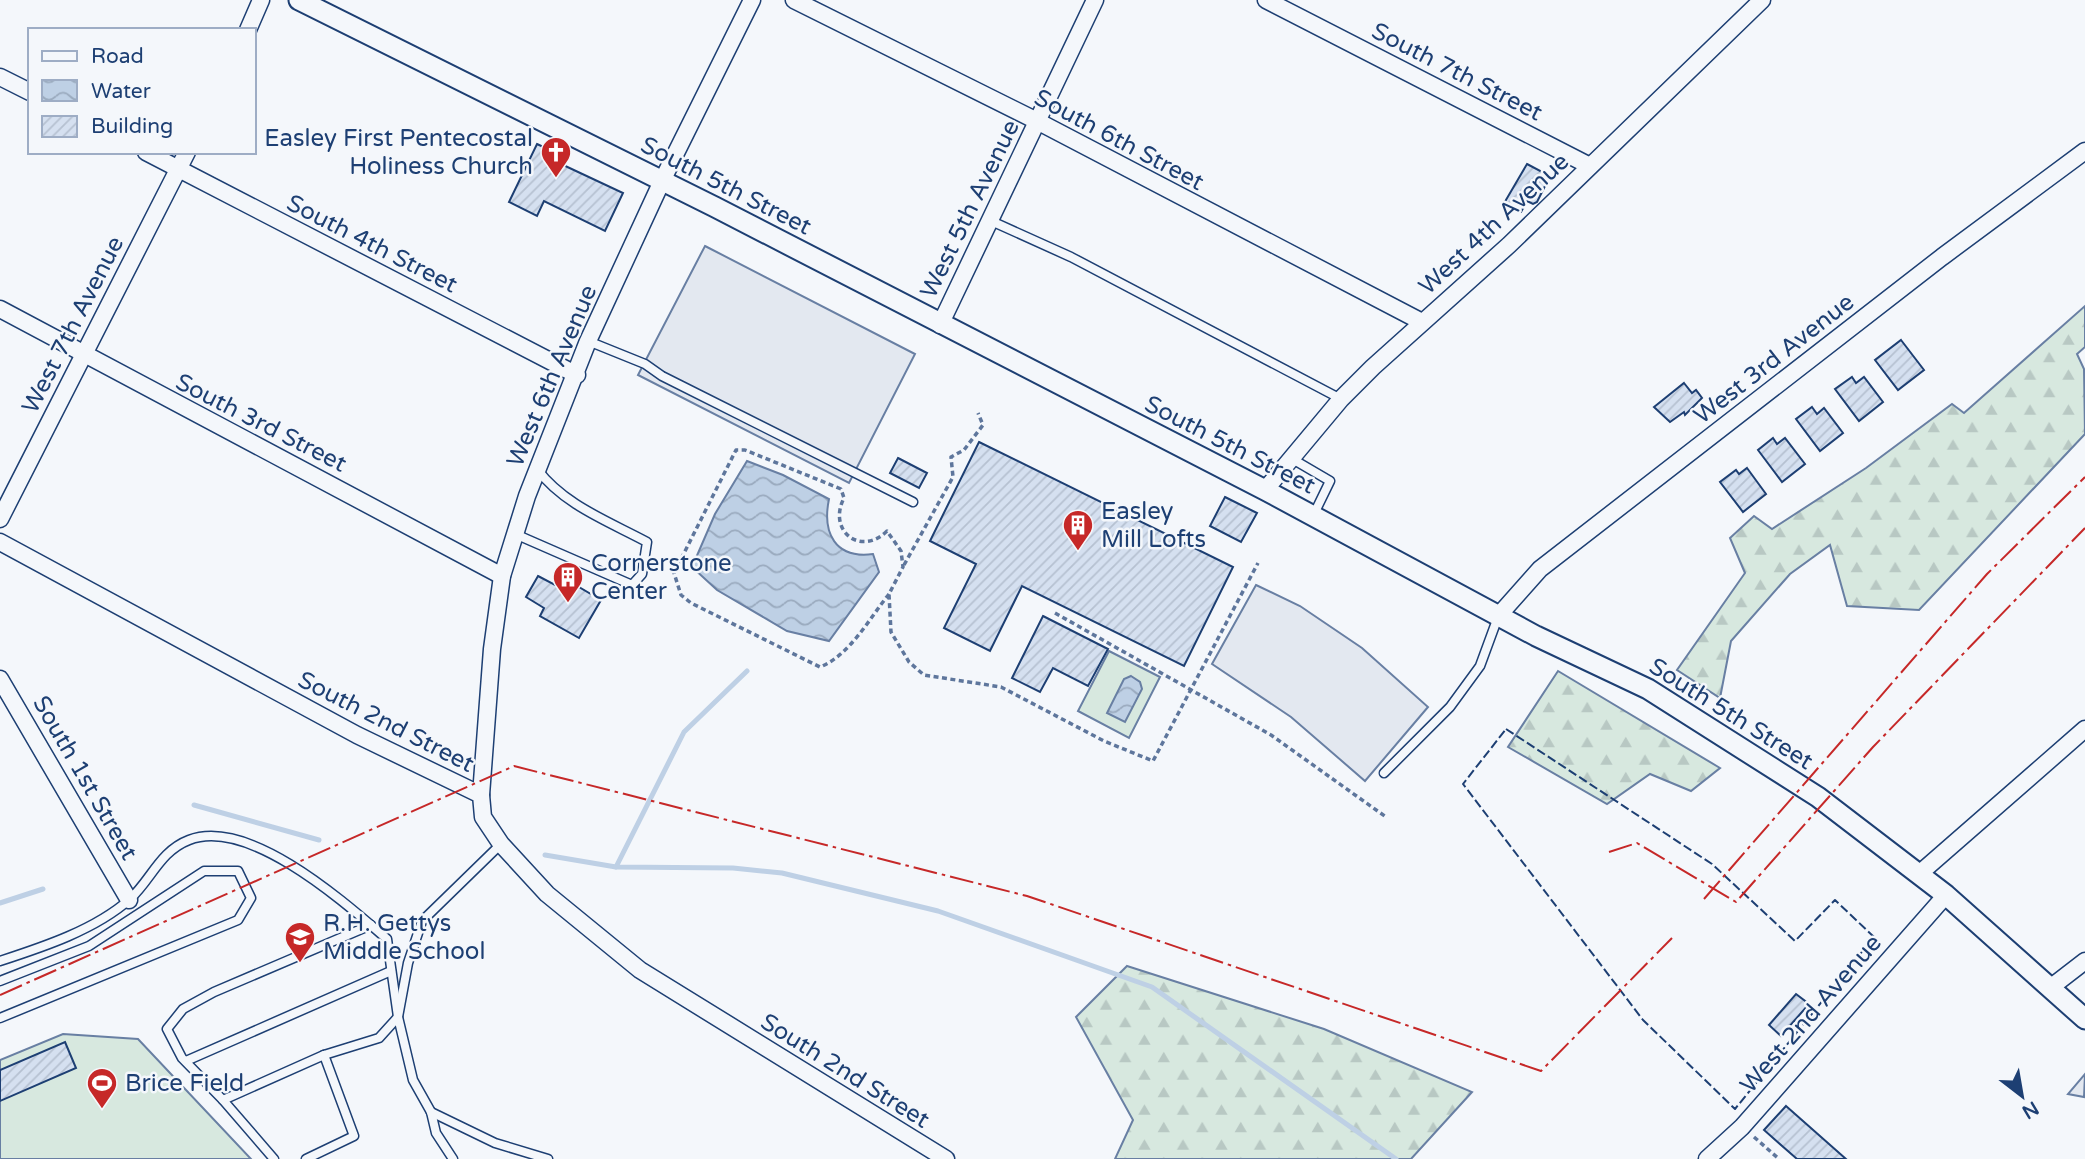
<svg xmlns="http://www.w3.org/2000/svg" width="2085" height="1159" font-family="'Varela Round',sans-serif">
<defs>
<pattern id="forest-firs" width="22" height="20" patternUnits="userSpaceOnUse" patternTransform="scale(1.75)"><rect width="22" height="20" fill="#d7e8df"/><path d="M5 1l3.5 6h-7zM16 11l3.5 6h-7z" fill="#b8c8c3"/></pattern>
<pattern id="water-waves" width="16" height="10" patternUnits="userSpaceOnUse" patternTransform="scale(1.75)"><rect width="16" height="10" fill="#bed0e5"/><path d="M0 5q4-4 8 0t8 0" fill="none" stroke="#9aaabe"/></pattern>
<pattern id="building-hatch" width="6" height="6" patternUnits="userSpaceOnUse" patternTransform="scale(1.75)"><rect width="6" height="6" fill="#d5e0f0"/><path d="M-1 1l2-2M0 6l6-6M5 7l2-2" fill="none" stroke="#b6c1d1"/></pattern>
</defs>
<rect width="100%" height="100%" fill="#f4f7fb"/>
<!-- forest -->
<g fill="url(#forest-firs)" stroke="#687fa3" stroke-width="2">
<polygon points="2085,306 2085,347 2077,354 2084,369 2085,434 1919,610 1847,606 1830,545 1790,574 1731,641 1720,698 1677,670 1745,573 1730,538 1754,516 1772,529 1866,468 1952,404 1964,413"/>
<polygon points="1558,671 1720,768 1691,791 1650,774 1607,804 1508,747"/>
<polygon points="1127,966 1324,1029 1472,1092 1411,1159 1115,1159 1133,1120 1076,1017"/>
</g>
<!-- garden -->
<g fill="#d7e8df" stroke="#687fa3" stroke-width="2">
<polygon points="1109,651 1160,677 1129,738 1078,711"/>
<polygon points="63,1034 138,1039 251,1159 0,1159 0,1060"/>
</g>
<!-- parking -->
<g fill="#e3e8f0" stroke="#687fa3" stroke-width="2">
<polygon points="705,246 915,354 849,483 638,375"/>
<polygon points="1256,585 1300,606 1362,648 1428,707 1365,781 1291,717 1212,664"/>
<polygon points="2085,1074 2084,1097 2068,1094"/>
</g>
<!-- water -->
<g fill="url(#water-waves)" stroke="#687fa3" stroke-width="2">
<path d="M747,461l36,14 46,24c-7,34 6,60 44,55l6,18 -50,69 -42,-10 -70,-41 -25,-23 23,-53z"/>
<polygon points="1131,676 1140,682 1142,689 1125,722 1107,713 1124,679"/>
</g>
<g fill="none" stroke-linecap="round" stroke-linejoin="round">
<!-- stream -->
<g stroke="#bed0e5" stroke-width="5">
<polyline points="194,805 319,840"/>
<polyline points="545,855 616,867 733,868 782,873 938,911 1152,987 1396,1159"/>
<polyline points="616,867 684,732 747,671"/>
<polyline points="0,903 43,889"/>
</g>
</g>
<!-- building -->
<g fill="url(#building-hatch)" stroke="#1d3f73" stroke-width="2">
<polygon points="537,144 565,157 561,164 623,193 605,231 544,201 537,216 509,202"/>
<polygon points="1527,164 1548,175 1548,180 1537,202 1533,204 1527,201 1521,212 1517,212 1503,205"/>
<polygon points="1901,340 1924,370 1898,390 1875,360"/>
<polygon points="1852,377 1856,383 1864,377 1883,402 1859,421 1835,389"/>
<polygon points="1684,383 1692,393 1696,390 1702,398 1685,415 1684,412 1670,422 1654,407"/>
<polygon points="1812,407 1817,414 1824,408 1843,433 1820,451 1796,419"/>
<polygon points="1773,438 1777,444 1785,438 1805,464 1782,482 1758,450"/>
<polygon points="979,442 1233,567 1184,666 1022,586 990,651 944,628 976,564 930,541"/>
<polygon points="898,458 927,473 919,488 890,473"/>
<polygon points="1747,468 1766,494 1743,512 1720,482 1736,470 1739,474"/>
<polygon points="1225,497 1257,513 1241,542 1210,526"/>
<polygon points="538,576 555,585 560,576 601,600 579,638 540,616 544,608 526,597"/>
<polygon points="1043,616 1108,649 1088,686 1053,668 1040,692 1012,678"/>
<polygon points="1796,994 1809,1004 1781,1036 1769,1025"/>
<polygon points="65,1042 76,1068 0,1101 0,1070"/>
<polygon points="1786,1106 1846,1159 1797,1159 1764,1130"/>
</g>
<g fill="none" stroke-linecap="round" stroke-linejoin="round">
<!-- service casing -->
<g stroke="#1d3f73" stroke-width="11">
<g id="service">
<polyline points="989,220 1071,257 1341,399"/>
<polyline points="588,341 645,364 662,376 913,502"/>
<polyline points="1289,457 1330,481 1313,516"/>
<path d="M515,534l117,51 10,-11 5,-32c-39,-21 -83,-37 -110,-73"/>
<polyline points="1384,773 1450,707 1480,666 1498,617"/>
<path d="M0,961c43,-14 95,-31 130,-62 21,-19 30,-48 59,-59 60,-23 155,62 198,99l11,78 15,63 18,32 5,21 17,26"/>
<polyline points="0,981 89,946 204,871 238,871 251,898 238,920 0,1018"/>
<polyline points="186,1061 391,971"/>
<polyline points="223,1100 182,1058 167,1029 183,1009 214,992 371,925"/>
<polyline points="431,1112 495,1143 548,1159"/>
<polyline points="274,1159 223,1100 324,1055 379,1038 398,1017 408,963 422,921 501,844"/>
<polyline points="306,1159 354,1136 324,1055"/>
</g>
</g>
<!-- minor casing -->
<g stroke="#1d3f73" stroke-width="19">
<g id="minor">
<polyline points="794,0 1037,121 1422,322"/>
<polyline points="1266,0 1590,166"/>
<polyline points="248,30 261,0"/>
<polyline points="0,77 30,92"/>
<polyline points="146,152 577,375"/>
<polyline points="0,309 502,576"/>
<polyline points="940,325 1095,0"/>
<polyline points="1265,490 1341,399 1373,367 1509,245 1762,0"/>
<polyline points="0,519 187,152"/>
<polyline points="0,542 357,735 481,795 483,817 501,844 547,894 640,970 946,1159"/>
<polyline points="1500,614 1540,569 1942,257 2085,151"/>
<polyline points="0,679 129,900"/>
<polyline points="481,795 492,649 502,576 527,496 588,341 662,181 752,0"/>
<polyline points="1919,874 2085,729"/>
<polyline points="2050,988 2085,961"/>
<polyline points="1707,1159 1742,1127 1946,895"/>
</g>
</g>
<!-- tertiary casing -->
<g stroke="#1d3f73" stroke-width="23">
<polyline id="tertiary" points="299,0 715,207 1265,490 1536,636 1648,689 1818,797 1946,895 2085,1019"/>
</g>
<!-- path -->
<g stroke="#5e769c" stroke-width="3.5" stroke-dasharray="5 3.5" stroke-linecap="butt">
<polyline points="904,565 953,477 951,457 964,450 983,425 978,413"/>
<path d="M889,594c-20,25 -39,61 -69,73l-129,-64 -10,-8 -7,-22 62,-123h9l96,39 3,9c-17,33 17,59 43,33l14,20 2,16 -14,27 2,38 18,30 15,13 77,12 103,54 49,20 105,-198"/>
<polyline points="1055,613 1271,735 1386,817"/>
<polyline points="1754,1137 1779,1159"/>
</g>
<!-- service -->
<use href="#service" stroke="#f4f7fb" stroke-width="8"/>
<!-- minor -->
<use href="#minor" stroke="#f4f7fb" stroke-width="16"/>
<!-- tertiary -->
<use href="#tertiary" stroke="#f4f7fb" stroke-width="19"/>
<!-- fence -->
<polygon stroke="#1d3f73" stroke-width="2" stroke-dasharray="9 3.5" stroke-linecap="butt" points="1506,729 1712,864 1795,941 1835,900 1874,937 1735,1109 1643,1020 1463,784"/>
<!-- power -->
<g stroke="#c62828" stroke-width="2" stroke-dasharray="24 5 3.5 5" stroke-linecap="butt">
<polyline points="1609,852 1637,843 1736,902 1873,747 2085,528"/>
<polyline points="1704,899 1987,574 2085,477"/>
<polyline points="0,995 514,766 1027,896 1541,1071 1672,938"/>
</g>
</g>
<!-- icons -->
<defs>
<g id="church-pin" transform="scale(1.575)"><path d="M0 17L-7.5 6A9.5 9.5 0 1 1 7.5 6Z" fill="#c62828" stroke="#f4f7fb"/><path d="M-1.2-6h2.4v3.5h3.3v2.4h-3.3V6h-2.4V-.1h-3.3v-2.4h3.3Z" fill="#fff"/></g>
<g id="building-pin" transform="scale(1.575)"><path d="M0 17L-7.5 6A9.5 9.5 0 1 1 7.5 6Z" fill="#c62828" stroke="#f4f7fb"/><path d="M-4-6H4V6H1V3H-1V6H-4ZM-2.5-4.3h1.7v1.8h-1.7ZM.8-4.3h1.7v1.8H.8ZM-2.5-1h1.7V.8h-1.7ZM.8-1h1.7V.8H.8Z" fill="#fff"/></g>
<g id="school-pin" transform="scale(1.575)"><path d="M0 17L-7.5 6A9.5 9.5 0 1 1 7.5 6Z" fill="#c62828" stroke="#f4f7fb"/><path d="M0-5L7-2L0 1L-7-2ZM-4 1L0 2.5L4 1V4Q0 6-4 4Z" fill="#fff"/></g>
<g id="stadium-pin" transform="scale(1.575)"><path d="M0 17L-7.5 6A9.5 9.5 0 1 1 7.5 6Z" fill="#c62828" stroke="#f4f7fb"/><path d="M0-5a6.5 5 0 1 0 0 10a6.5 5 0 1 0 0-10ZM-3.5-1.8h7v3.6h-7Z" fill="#fff"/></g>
</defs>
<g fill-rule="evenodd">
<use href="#church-pin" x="556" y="152"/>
<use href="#building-pin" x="1078" y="525"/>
<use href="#building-pin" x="568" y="577"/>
<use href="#school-pin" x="300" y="937"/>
<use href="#stadium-pin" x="102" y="1083"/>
</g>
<g text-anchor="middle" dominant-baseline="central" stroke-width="5" stroke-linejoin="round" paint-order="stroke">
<!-- street labels -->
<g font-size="24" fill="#1d3f73" stroke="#f4f7fb">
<text transform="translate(1457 72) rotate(27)">South 7th Street</text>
<text transform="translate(1119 140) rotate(28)">South 6th Street</text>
<text transform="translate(726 186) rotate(27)">South 5th Street</text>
<text transform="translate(970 209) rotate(-64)">West 5th Avenue</text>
<text transform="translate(1494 224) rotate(-43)">West 4th Avenue</text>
<text transform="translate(372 244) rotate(27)">South 4th Street</text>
<text transform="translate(73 325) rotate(-63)">West 7th Avenue</text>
<text transform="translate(1774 359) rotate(-38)">West 3rd Avenue</text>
<text transform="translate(552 376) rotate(-67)">West 6th Avenue</text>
<text transform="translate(261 423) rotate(27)">South 3rd Street</text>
<text transform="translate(1230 445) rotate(27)">South 5th Street</text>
<text transform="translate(1731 714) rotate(32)">South 5th Street</text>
<text transform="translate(386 722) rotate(27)">South 2nd Street</text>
<text transform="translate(85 778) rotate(60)">South 1st Street</text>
<text transform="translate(1811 1014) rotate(-49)">West 2nd Avenue</text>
<text transform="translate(845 1071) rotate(32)">South 2nd Street</text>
</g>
<!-- poi labels -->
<g font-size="24" fill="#1d3f73" stroke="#f4f7fb" text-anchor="start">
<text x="533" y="138" text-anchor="end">Easley First Pentecostal<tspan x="533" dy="28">Holiness Church</tspan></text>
<text x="1101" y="511">Easley<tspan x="1101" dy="28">Mill Lofts</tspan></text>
<text x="591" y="563">Cornerstone<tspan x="591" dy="28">Center</tspan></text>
<text x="323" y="923">R.H. Gettys<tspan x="323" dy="28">Middle School</tspan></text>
<text x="125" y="1083">Brice Field</text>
</g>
</g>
<!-- legend -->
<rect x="28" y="28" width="228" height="126" fill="#f4f7fb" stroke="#9eadc5" stroke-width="2"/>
<rect x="42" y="51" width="35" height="10" fill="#f4f7fb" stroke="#9eadc5" stroke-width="2"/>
<text x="91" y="63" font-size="21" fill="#1d3f73">Road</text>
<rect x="42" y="80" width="35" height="21" fill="url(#water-waves)" stroke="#9eadc5" stroke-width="2"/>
<text x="91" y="98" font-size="21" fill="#1d3f73">Water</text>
<rect x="42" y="116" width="35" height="21" fill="url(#building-hatch)" stroke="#9eadc5" stroke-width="2"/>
<text x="91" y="133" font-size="21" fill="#1d3f73">Building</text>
<!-- north arrow -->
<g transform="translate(2022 1096) rotate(149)" stroke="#f4f7fb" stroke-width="5" paint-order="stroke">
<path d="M0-5L12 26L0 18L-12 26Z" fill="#1d3f73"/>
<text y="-10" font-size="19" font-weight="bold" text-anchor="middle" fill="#1d3f73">N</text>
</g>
</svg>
